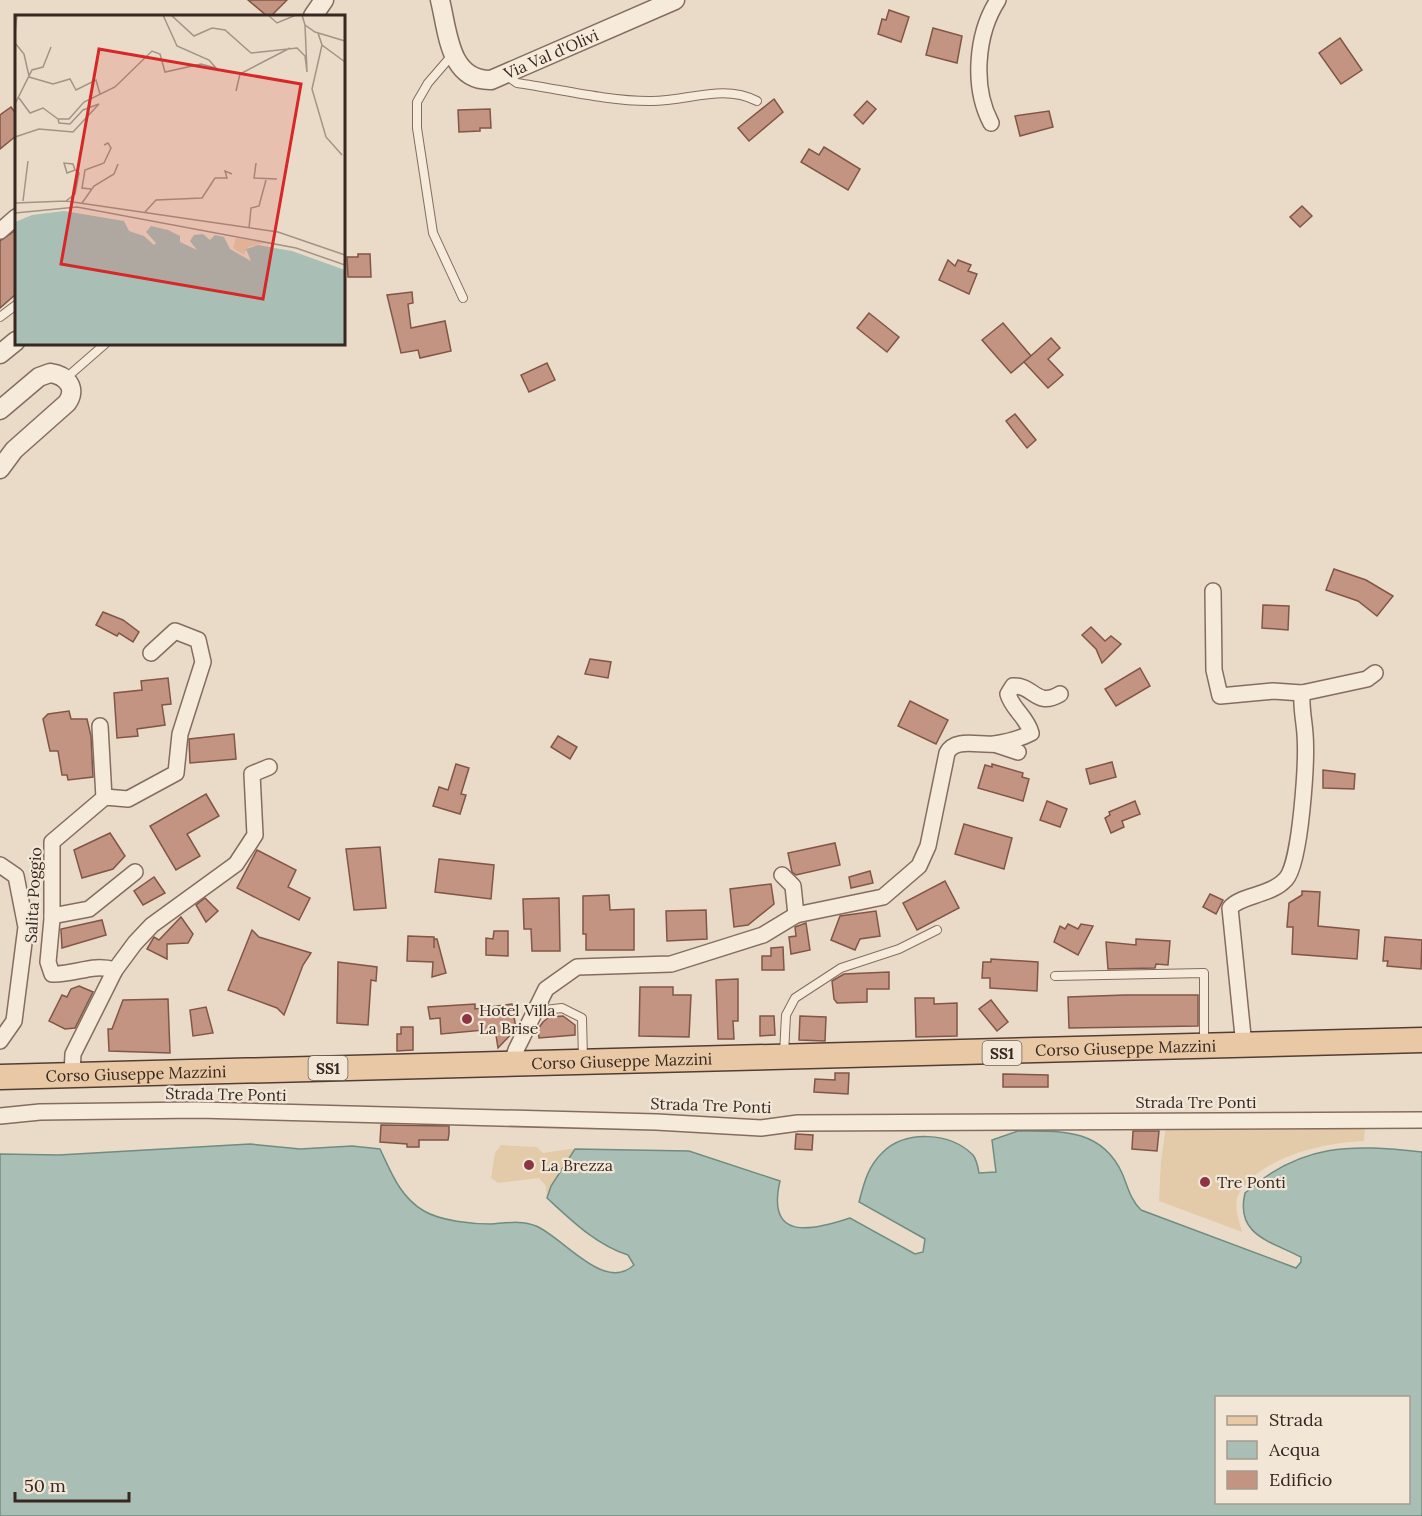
<svg xmlns="http://www.w3.org/2000/svg" width="1422" height="1516" font-family="Lora,serif">
<rect width="100%" height="100%" fill="#eadbc8"/>
<!-- sand -->
<g fill="#e3cba9">
<path d="M1365,1126l-1,15c-40,2 -99,14 -124,51 -8,11 -1,27 2,40l-83,-31 2,-40 5,-34z"/>
<polygon points="501,1145 537,1147 543,1153 570,1149 603,1149 575,1150 551,1186 547,1198 546,1186 539,1178 498,1183 491,1178 495,1153"/>
</g>
<!-- water -->
<path fill="#a9bfb5" stroke="#708c81" stroke-width="1.5" fill-rule="evenodd" d="M1018,1131c42,0 83,-3 104,42 6,14 8,26 19,37l155,58 5,-6v-5c-31,-16 -66,-22 -56,-64 56,-50 107,-49 177,-41v364h-1422v-362l59,1 191,-11 50,5 52,-3 28,3c11,23 20,48 44,62 17,10 48,13 67,13 15,-1 31,-4 45,2 27,11 68,67 98,39l-6,-10c-32,-10 -57,-35 -81,-57l4,-12 24,-37 114,2 91,30c-14,60 31,50 70,37l65,36 8,-2 2,-13 -66,-37c5,-19 9,-36 24,-50 23,-22 67,-20 90,3 3,4 5,12 6,18l17,-1 -4,-32zM1216,1398h192v104h-192z"/>
<!-- building -->
<g fill="#c49482" stroke="#815647" stroke-width="1.5">
<polygon points="248,0 287,0 271,16 267,16"/>
<polygon points="889,10 909,17 901,42 878,34 882,19 886,20"/>
<polygon points="933,28 962,36 957,63 926,55"/>
<polygon points="1340,38 1362,70 1341,84 1319,53"/>
<polygon points="774,99 783,112 749,141 738,128"/>
<polygon points="867,101 876,109 863,124 854,115"/>
<polygon points="11,107 16,114 16,136 0,149 0,115"/>
<polygon points="490,109 491,128 480,128 480,131 459,132 458,110"/>
<polygon points="1049,111 1053,127 1020,136 1015,116"/>
<polygon points="824,147 860,169 848,190 801,162 809,149 819,155"/>
<polygon points="1302,206 1312,216 1300,227 1290,217"/>
<polygon points="16,230 16,294 0,308 0,241"/>
<polygon points="358,254 370,254 371,277 348,277 347,257 358,257"/>
<polygon points="948,260 955,266 958,260 971,265 968,271 977,274 969,294 939,280"/>
<polygon points="412,292 413,303 408,304 411,328 445,321 451,351 420,358 418,350 401,353 387,295"/>
<polygon points="869,313 899,337 887,352 857,328"/>
<polygon points="1003,323 1031,356 1011,373 982,340"/>
<polygon points="1051,338 1060,348 1048,359 1063,375 1048,388 1024,362"/>
<polygon points="547,363 555,380 529,392 521,375"/>
<polygon points="1015,414 1036,440 1027,448 1006,421"/>
<polygon points="1334,569 1366,580 1393,596 1377,616 1358,601 1326,590"/>
<polygon points="1263,605 1289,606 1288,630 1262,628"/>
<polygon points="103,612 123,620 139,632 133,642 119,633 117,636 96,625"/>
<polygon points="1091,627 1105,641 1111,636 1121,644 1102,663 1096,649 1082,635"/>
<polygon points="590,659 611,662 608,678 585,674"/>
<polygon points="1140,668 1150,686 1116,706 1105,689"/>
<polygon points="168,678 171,704 162,705 165,725 137,729 138,736 117,738 114,693 142,690 141,681"/>
<polygon points="910,701 948,720 936,744 898,726"/>
<polygon points="69,711 71,719 87,719 91,736 93,777 68,780 67,775 62,775 58,751 50,751 43,719 48,714"/>
<polygon points="234,734 236,759 190,763 189,739"/>
<polygon points="558,736 577,747 570,759 551,747"/>
<polygon points="1112,762 1116,777 1090,784 1086,769"/>
<polygon points="456,764 469,768 461,794 466,795 460,814 433,806 439,787 448,790"/>
<polygon points="992,764 1023,773 1022,777 1029,779 1023,801 978,788 985,765 992,767"/>
<polygon points="1323,770 1355,774 1354,789 1323,788"/>
<polygon points="206,794 219,816 187,834 200,856 176,870 150,826"/>
<polygon points="1047,801 1067,809 1060,827 1040,820"/>
<polygon points="1135,801 1140,814 1122,821 1124,827 1111,833 1105,818 1110,815 1109,812"/>
<polygon points="964,824 1012,838 1004,869 955,854"/>
<polygon points="110,833 125,856 113,869 82,878 74,850"/>
<polygon points="835,843 840,865 796,875 792,872 788,853"/>
<polygon points="380,847 386,908 354,910 346,849"/>
<polygon points="257,850 296,870 288,887 310,898 299,920 237,888"/>
<polygon points="439,859 494,865 491,899 435,892"/>
<polygon points="870,871 873,883 851,888 849,877"/>
<polygon points="154,877 165,893 143,905 134,891"/>
<polygon points="945,881 959,908 917,930 903,903"/>
<polygon points="771,884 774,904 748,925 734,927 730,889"/>
<polygon points="1302,891 1320,892 1318,926 1359,930 1357,959 1292,954 1293,927 1287,927 1289,903 1302,895"/>
<polygon points="1210,894 1223,900 1216,914 1203,907"/>
<polygon points="609,895 610,910 634,909 634,950 586,950 586,934 583,934 583,896"/>
<polygon points="205,898 218,911 206,922 196,905"/>
<polygon points="559,898 560,951 532,951 531,929 524,929 523,899"/>
<polygon points="706,910 707,939 667,941 666,911"/>
<polygon points="876,911 880,936 860,939 855,950 831,940 840,916"/>
<polygon points="181,917 193,934 188,943 167,944 167,959 147,949 154,937 159,940"/>
<polygon points="102,920 106,935 62,948 61,929"/>
<polygon points="806,923 810,950 791,954 789,937 796,936 795,927"/>
<polygon points="1068,924 1078,929 1081,924 1093,926 1078,955 1054,942 1060,926 1065,929"/>
<polygon points="252,930 259,937 311,953 303,965 284,1015 277,1008 228,990"/>
<polygon points="494,931 508,931 508,956 486,955 486,938 493,939"/>
<polygon points="408,936 434,937 434,948 434,939 437,939 446,973 432,977 433,962 407,961"/>
<polygon points="1385,937 1422,940 1421,969 1387,966 1388,961 1383,961"/>
<polygon points="1136,939 1170,941 1168,965 1156,964 1155,968 1108,969 1106,942 1136,945"/>
<polygon points="783,947 784,970 762,970 762,956 771,956 771,948"/>
<polygon points="991,959 1038,962 1037,991 990,988 990,978 982,978 983,962 991,962"/>
<polygon points="338,962 377,967 376,981 371,980 368,1025 337,1023"/>
<polygon points="889,972 889,989 867,989 867,1002 837,1003 834,999 832,981 844,974"/>
<polygon points="738,979 738,1021 733,1021 734,1039 718,1039 716,980"/>
<polygon points="79,986 93,992 75,1028 65,1029 49,1021 62,995 67,997 71,989"/>
<polygon points="640,987 673,987 673,995 691,995 689,1037 639,1036"/>
<polygon points="1125,995 1198,995 1198,1026 1069,1028 1068,997"/>
<polygon points="915,998 934,998 934,1004 957,1003 957,1036 916,1037"/>
<polygon points="168,999 170,1053 109,1051 108,1029 112,1029 123,1000"/>
<polygon points="991,1000 1008,1022 997,1031 979,1009"/>
<polygon points="475,1004 475,1009 512,1004 516,1029 498,1048 495,1029 441,1034 440,1018 430,1019 428,1007"/>
<polygon points="206,1007 213,1033 193,1036 190,1010"/>
<polygon points="563,1016 575,1025 575,1035 539,1038 538,1029 543,1022 549,1017"/>
<polygon points="760,1016 774,1016 775,1035 760,1036"/>
<polygon points="800,1016 826,1017 825,1041 799,1040"/>
<polygon points="401,1027 413,1027 413,1050 397,1051 397,1034 401,1034"/>
<polygon points="835,1073 849,1073 848,1094 814,1092 815,1079 835,1080"/>
<polygon points="1003,1074 1048,1075 1048,1087 1003,1087"/>
<polygon points="381,1125 449,1126 449,1134 448,1140 419,1140 419,1147 407,1147 407,1144 380,1142"/>
<polygon points="1133,1131 1159,1131 1157,1151 1132,1149"/>
<polygon points="796,1134 813,1135 812,1150 795,1149"/>
</g>
<g fill="none" stroke-linecap="round" stroke-linejoin="round">
<!-- service casing -->
<g stroke="#846d5f" stroke-width="10">
<g id="service">
<polyline points="453,54 428,83 417,102 417,128 433,233 463,298"/>
<path d="M506,75l11,8c42,6 90,18 132,18 38,1 73,-18 108,0"/>
<polyline points="0,317 16,305"/>
<polyline points="66,378 105,344"/>
<polyline points="1055,976 1204,973 1204,1043"/>
<polyline points="536,1011 562,1008 582,1018 583,1059"/>
<polyline points="784,1054 786,1015 795,998 841,968 899,949 937,930"/>
</g>
</g>
<!-- minor casing -->
<g stroke="#846d5f" stroke-width="18">
<g id="minor">
<path d="M991,123c-19,-36 -15,-89 7,-123"/>
<polyline points="0,231 16,217"/>
<polyline points="1213,591 1214,670 1220,696 1273,691 1302,693 1367,679 1375,673"/>
<polyline points="100,726 104,798"/>
<polyline points="994,744 1018,752"/>
<polyline points="0,865 16,876 26,927 14,1021 0,1041"/>
<polyline points="782,875 793,886 796,915"/>
<polyline points="52,916 89,909 135,872"/>
<path d="M115,970c-24,-7 -39,5 -63,4l-4,-12 4,-43v-77l53,-45 23,2 48,-26 4,-39 23,-72 -5,-22 -23,-9 -24,22"/>
<path d="M1244,1046l-14,-138c10,-13 41,-12 56,-29 15,-17 21,-119 19,-145 -1,-14 -4,-26 -3,-41"/>
<path d="M512,1063l4,-13 30,-61 31,-22 94,-3 92,-29 33,-20 87,-18 36,-31 9,-20 19,-93c8,-16 33,-7 48,-9 12,-2 25,-5 36,-11 -4,-16 -19,-24 -23,-39l5,-8c21,-1 23,22 47,8"/>
<polyline points="72,1074 73,1054 115,970 135,943 152,925 236,864 255,835 252,774 269,767"/>
<polyline points="0,1116 40,1112 198,1110 656,1122 761,1128 798,1123 1422,1120"/>
</g>
</g>
<!-- tertiary casing -->
<g stroke="#846d5f" stroke-width="21">
<g id="tertiary">
<path id="s1" d="M440,0c8,32 9,81 51,80l184,-80"/>
<polyline points="313,16 324,0"/>
<polyline points="0,354 16,341"/>
<path d="M0,410l39,-33 11,-4c16,2 28,15 17,30l-53,47 -14,19"/>
</g>
</g>
<!-- primary casing -->
<g stroke="#533d33" stroke-width="27">
<g id="primary">
<path id="s2" d="M0,1077l1422,-37"/>
</g>
</g>
<!-- service -->
<use href="#service" stroke="#f6eadb" stroke-width="8"/>
<!-- minor -->
<use href="#minor" stroke="#f6eadb" stroke-width="15"/>
<!-- tertiary -->
<use href="#tertiary" stroke="#f6eadb" stroke-width="18"/>
<!-- primary -->
<use href="#primary" stroke="#e9c9a5" stroke-width="24"/>
</g>
<!-- markers -->
<g fill="#8d3543" stroke="#f2e6d7" stroke-width="2">
<circle cx="467" cy="1019" r="6"/>
<circle cx="529" cy="1165" r="6"/>
<circle cx="1205" cy="1182" r="6"/>
</g>
<g text-anchor="middle" dominant-baseline="central" stroke-width="4.5" stroke-linejoin="round" paint-order="stroke">
<!-- shield labels -->
<g fill="#f2e6d7" stroke="#6e6158" stroke-width="1.5">
<rect x="982.5" y="1041" width="39" height="24" rx="4.5"/>
<rect x="308.5" y="1056" width="39" height="24" rx="4.5"/>
</g>
<g font-size="15" font-weight="bold" fill="#362821">
<text x="1002" y="1053">SS1</text>
<text x="328" y="1068">SS1</text>
</g>
<!-- street labels -->
<g font-size="16" fill="#362821" stroke="#f2e6d7">
<text stroke="none"><textPath href="#s1" startOffset="170">Via Val d'Olivi</textPath></text>
<text transform="translate(33 895) rotate(-87)">Salita Poggio</text>
<text stroke="none"><textPath href="#s2" startOffset="1126">Corso Giuseppe Mazzini</textPath></text>
<text stroke="none"><textPath href="#s2" startOffset="622">Corso Giuseppe Mazzini</textPath></text>
<text stroke="none"><textPath href="#s2" startOffset="136">Corso Giuseppe Mazzini</textPath></text>
<text transform="translate(226 1094) rotate(1)">Strada Tre Ponti</text>
<text x="1196" y="1102">Strada Tre Ponti</text>
<text transform="translate(711 1105) rotate(2)">Strada Tre Ponti</text>
</g>
<!-- poi labels -->
<g font-size="16" fill="#362821" stroke="#f2e6d7" text-anchor="start">
<text x="479" y="1010">Hotel Villa<tspan x="479" dy="18">La Brise</tspan></text>
<text x="541" y="1165">La Brezza</text>
<text x="1217" y="1182">Tre Ponti</text>
</g>
</g>
<!-- overview -->
<g transform="translate(15 15)">
<rect width="330" height="330" fill="#eadbc8"/>
<path d="M221,223l28,5 -16,4 -4,8 -11,-7z" fill="#e3cba9"/>
<path d="M49,196l60,10 5,10 15,5 10,9 2,-2 -10,-11 5,-6 17,4 12,6v6l17,8 -7,-9 4,-6 9,-1 7,6 5,-5 9,2 6,12 21,12 -5,-12 12,-4 34,6 53,19v75h-330v-123l17,-7z" fill="#a9bfb5"/>
<path fill="none" stroke="#a29385" stroke-width="1.5" d="M156,0l23,21 18,-8 13,2 26,23 46,-5 8,8 2,16 -2,-47M253,0l9,8 19,-8M287,0l3,10 10,7 30,9M0,18l2,-18M303,18l4,12 23,17M0,28l9,11 5,22M307,30l-10,44 14,48 16,18M14,62l24,7 17,-5 6,11 20,-10 4,14M221,76l4,-17 50,-26M4,83l11,15 13,-5 15,11M0,89l17,-34 11,-3 8,-20M0,122l24,-8 34,3 26,-28 -16,6 -13,14 -11,-1 -1,-4h11l15,-17 31,-15 37,-36 8,3 5,18 36,-8 15,4 -7,-8 -32,-14 -14,-31M241,148l-2,15 23,1M76,174l-9,-1 3,-18 19,-7 7,-15 -3,-5 -4,2M8,186l5,-40M51,186l9,-7 4,-21 -4,-3 -8,3 -3,-10 9,1 2,6M0,188l51,-2 212,31 67,23M67,188l12,-17 20,-12 4,-10M130,197l11,-12 46,-2 13,-20h12l-2,-7 7,3M0,198l62,-6 219,41 49,17M234,213l2,-20 8,-2 7,-26"/>
<path fill="#d62828" fill-opacity="0.15" stroke="#d62828" stroke-width="3" d="M84,34l202,35 -38,215 -202,-35z"/>
<rect width="330" height="330" fill="none" stroke="#362821" stroke-width="3"/>
</g>
<!-- legend -->
<rect x="1215" y="1396" width="195" height="108" fill="#f2e6d7" stroke="#a79a8e" stroke-width="1.5"/>
<rect x="1227" y="1416" width="30" height="9" fill="#e9c9a5" stroke="#a79a8e" stroke-width="1.5"/>
<text x="1269" y="1426" font-size="18" fill="#362821">Strada</text>
<rect x="1227" y="1441" width="30" height="18" fill="#a9bfb5" stroke="#a79a8e" stroke-width="1.5"/>
<text x="1269" y="1456" font-size="18" fill="#362821">Acqua</text>
<rect x="1227" y="1471" width="30" height="18" fill="#c49482" stroke="#a79a8e" stroke-width="1.5"/>
<text x="1269" y="1486" font-size="18" fill="#362821">Edificio</text>
<!-- scale -->
<path d="M15 1492v9h114v-9" fill="none" stroke="#362821" stroke-width="3"/>
<text x="24" y="1492" font-size="18" fill="#362821" stroke="#f2e6d7" stroke-width="4.5" paint-order="stroke">50 m</text>
</svg>
